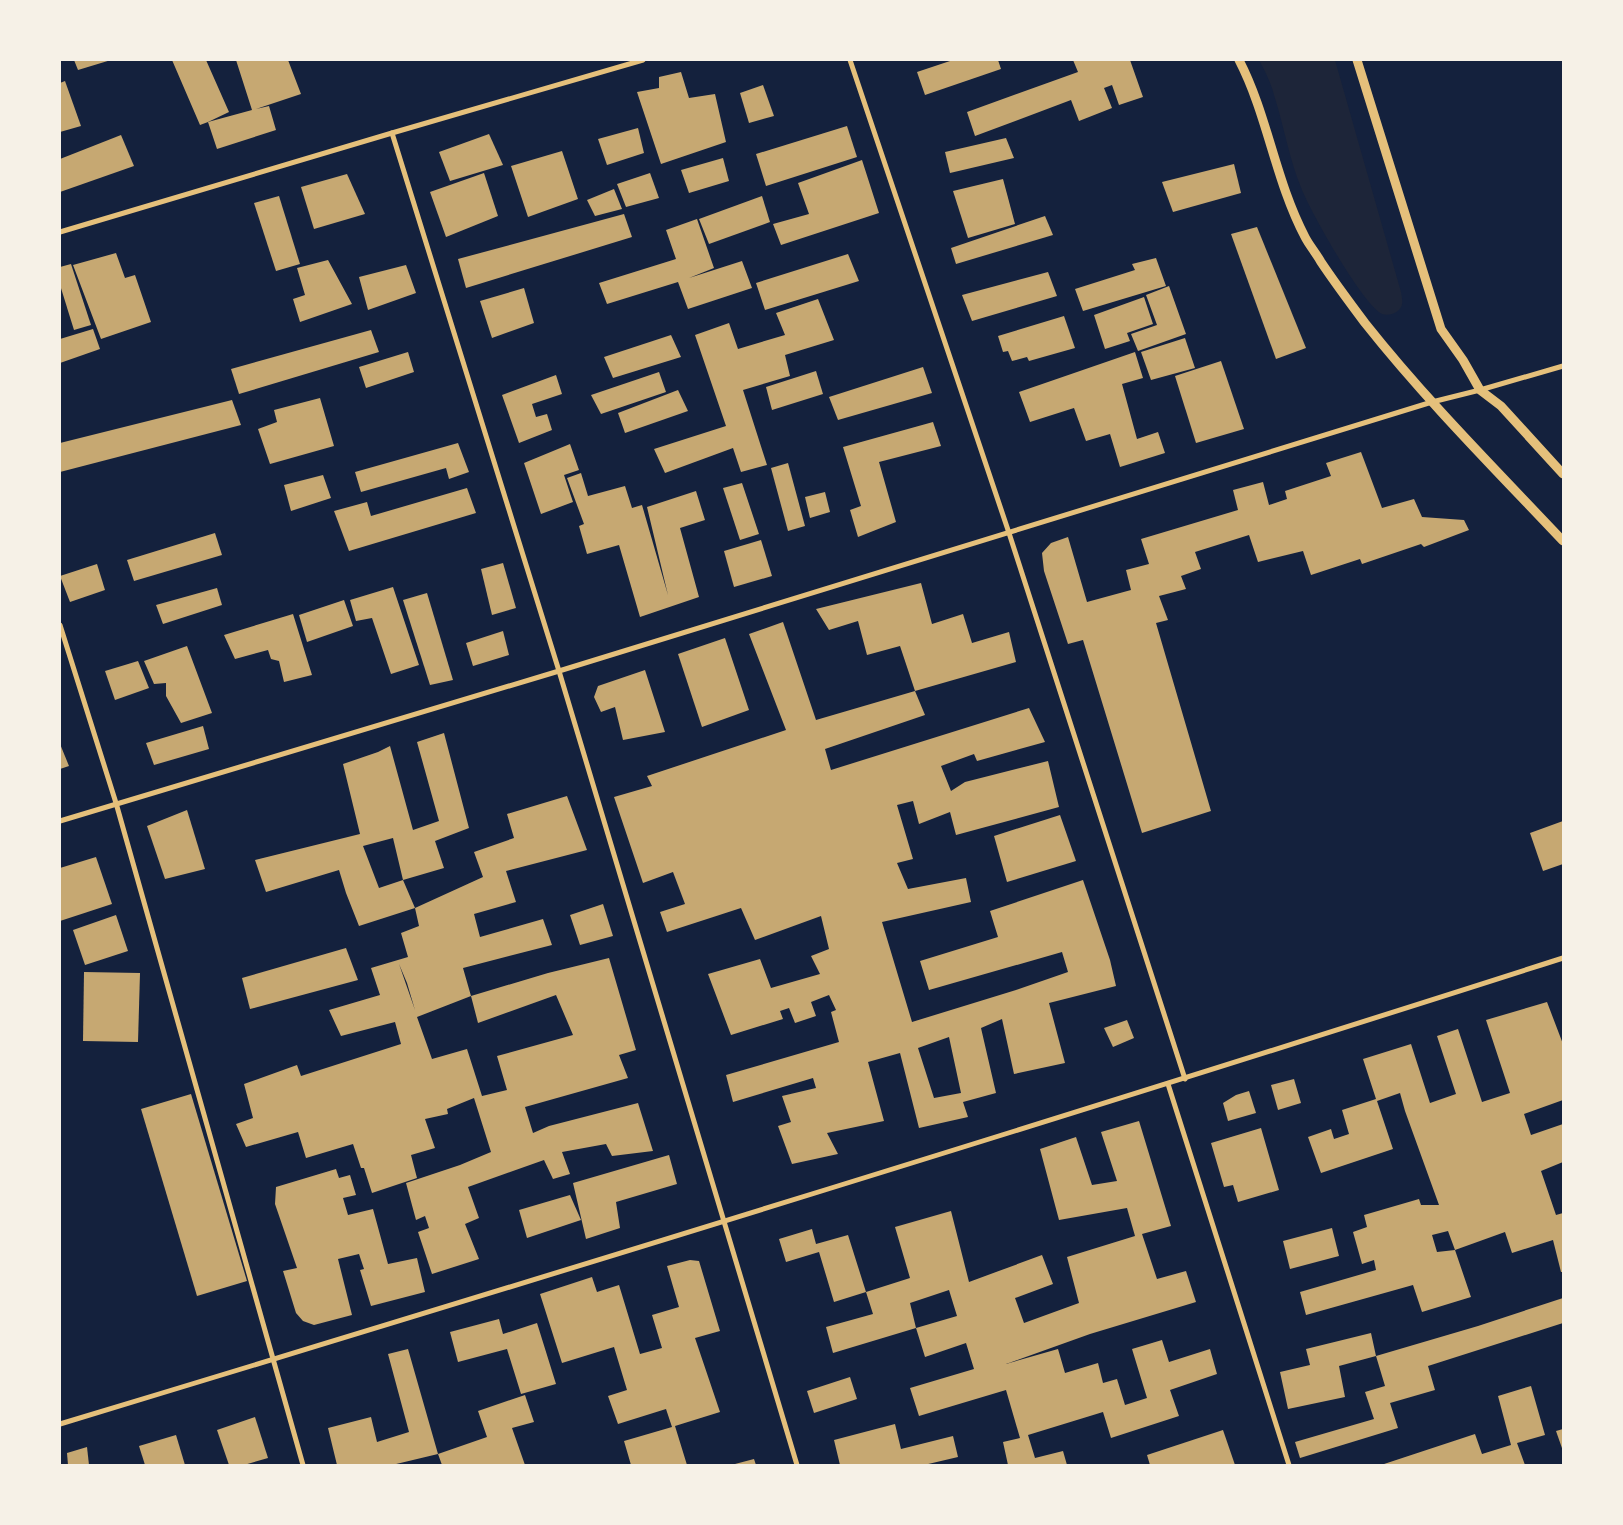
<svg xmlns="http://www.w3.org/2000/svg" width="1623" height="1525" font-family="Cabin,sans-serif">
<rect width="100%" height="100%" fill="#14213d"/>
<!-- green -->
<path fill="#1d2539" d="M1259,60h76l66,232c1,7 3,13 -2,18 -4,4 -12,6 -17,4 -20,-10 -71,-102 -80,-124 -13,-31 -18,-64 -28,-95 -3,-12 -9,-24 -15,-35z"/>
<!-- building -->
<g fill="#c6a872" fill-rule="evenodd">
<polygon points="74,60 111,60 78,70"/>
<polygon points="172,60 206,60 229,112 208,122 252,110 236,60 288,60 301,94 256,109 269,106 276,130 217,149 208,122 200,125"/>
<polygon points="953,60 998,60 1001,69 925,95 917,72"/>
<polygon points="1073,60 1130,60 1143,97 1119,105 1112,85 1104,88 1112,108 1079,121 1071,100 975,136 967,112 1078,72"/>
<polygon points="681,72 689,98 715,94 726,142 661,164 637,92 659,88 659,77"/>
<polygon points="65,81 81,126 60,132 60,83"/>
<polygon points="763,85 774,116 749,123 740,93"/>
<polygon points="847,126 857,157 766,186 756,154"/>
<polygon points="638,128 644,153 607,165 598,139"/>
<polygon points="489,134 503,165 450,181 439,152"/>
<polygon points="121,135 134,166 60,192 60,159"/>
<polygon points="1006,138 1014,158 950,173 945,152"/>
<polygon points="562,151 578,199 528,217 511,166"/>
<polygon points="723,158 729,181 689,193 681,170"/>
<polygon points="862,160 879,213 781,245 773,224 809,214 798,183"/>
<polygon points="1234,164 1241,193 1173,212 1162,182"/>
<polygon points="484,173 498,216 446,237 430,192"/>
<polygon points="650,173 659,198 626,207 617,184"/>
<polygon points="347,174 365,214 314,229 301,187"/>
<polygon points="1003,179 1015,224 968,238 953,191"/>
<polygon points="614,189 622,209 595,216 587,200"/>
<polygon points="279,196 300,264 276,271 254,203"/>
<polygon points="762,196 770,222 709,244 699,219"/>
<polygon points="624,214 632,237 466,288 458,259"/>
<polygon points="1045,216 1053,235 956,264 951,248"/>
<polygon points="697,219 714,268 689,278 742,261 752,288 688,309 678,282 607,304 599,283 676,259 666,230"/>
<polygon points="1257,227 1306,348 1276,359 1231,234"/>
<polygon points="116,253 125,278 135,275 151,322 101,339 73,265"/>
<polygon points="848,254 859,281 765,310 756,283"/>
<polygon points="1156,258 1166,286 1083,311 1075,289 1135,270 1132,264"/>
<polygon points="328,260 352,304 300,322 293,299 305,295 297,268"/>
<polygon points="71,264 91,325 74,330 60,285 60,267"/>
<polygon points="406,265 416,293 368,310 359,277"/>
<polygon points="1048,272 1057,296 972,321 962,295"/>
<polygon points="1169,286 1186,334 1138,351 1131,334 1157,325 1146,295"/>
<polygon points="524,288 534,323 492,338 480,301"/>
<polygon points="1144,297 1153,324 1127,333 1130,341 1105,349 1094,315"/>
<polygon points="818,299 834,340 785,355 790,376 743,390 767,465 741,472 733,448 665,473 654,449 726,426 695,335 729,323 738,349 785,335 776,313"/>
<polygon points="1064,316 1075,348 1029,361 1027,357 1012,361 1008,351 1003,352 998,336"/>
<polygon points="93,329 100,349 60,363 60,339"/>
<polygon points="371,330 379,352 239,394 231,369"/>
<polygon points="671,335 681,357 613,378 604,357"/>
<polygon points="1185,338 1195,368 1151,380 1141,352"/>
<polygon points="408,352 414,372 366,388 359,367"/>
<polygon points="1135,352 1143,378 1122,384 1137,439 1158,432 1165,453 1120,467 1110,434 1086,441 1074,408 1030,422 1019,392"/>
<polygon points="1221,361 1244,429 1196,443 1175,376"/>
<polygon points="923,367 932,393 838,420 829,397"/>
<polygon points="816,371 823,394 772,410 766,387"/>
<polygon points="659,372 666,392 601,414 591,395"/>
<polygon points="556,375 562,394 532,404 536,417 547,414 552,430 519,443 502,395"/>
<polygon points="678,390 688,411 625,433 618,413"/>
<polygon points="320,398 334,446 270,464 258,429 277,422 274,410"/>
<polygon points="232,400 241,425 60,472 60,443"/>
<polygon points="933,422 941,446 879,462 896,522 858,537 850,510 861,506 843,447"/>
<polygon points="458,443 469,472 449,479 446,468 361,492 355,472"/>
<polygon points="570,444 579,470 564,475 573,502 541,514 524,463"/>
<polygon points="1361,452 1382,508 1414,499 1422,517 1464,520 1469,530 1424,547 1421,544 1362,564 1360,559 1311,575 1303,551 1258,562 1249,535 1195,552 1201,569 1181,576 1186,589 1159,596 1168,620 1156,623 1211,811 1142,833 1083,640 1068,644 1044,571 1042,553 1051,543 1068,537 1087,602 1131,590 1126,570 1149,564 1141,539 1238,510 1233,490 1263,482 1269,505 1287,499 1285,491 1331,476 1326,463"/>
<polygon points="788,463 805,526 788,531 771,468"/>
<polygon points="581,473 588,496 625,486 632,508 642,505 668,595 647,507 696,491 705,520 680,528 699,597 640,617 619,545 587,554 579,526 584,524 567,478"/>
<polygon points="323,475 331,498 291,511 284,485"/>
<polygon points="742,483 759,534 740,540 723,488"/>
<polygon points="467,488 476,513 349,551 334,511 367,502 371,516"/>
<polygon points="825,492 830,512 810,518 805,497"/>
<polygon points="215,533 222,555 134,581 127,560"/>
<polygon points="761,540 772,576 734,587 724,551"/>
<polygon points="503,563 516,608 492,615 481,569"/>
<polygon points="97,564 105,590 70,602 60,576"/>
<polygon points="921,583 932,624 963,614 972,643 1009,632 1016,662 915,691 900,646 867,655 858,621 829,630 816,609"/>
<polygon points="393,587 419,665 391,674 372,618 356,621 350,600"/>
<polygon points="217,588 222,605 163,624 156,605"/>
<polygon points="427,593 453,680 430,685 403,600"/>
<polygon points="344,600 353,626 307,642 299,615"/>
<polygon points="293,614 312,675 284,682 279,661 271,659 268,650 235,659 224,635"/>
<path d="M783,622l33,98 99,-29 10,24 -100,34 6,21 198,-62 16,34 -68,19 -3,-7 -33,12 10,25 14,-9 83,-21 11,46 -103,28 -6,-23 -31,12 -6,-23 -16,4 16,54 -16,4 11,26 58,-11 5,24 -89,20 30,100 104,-32 52,-18 -6,-20 -133,38 -9,-29 78,-24 -8,-26 93,-31 27,80 6,26 -67,17 16,60 -51,11 -12,-55 -21,9 15,65 -33,9 5,15 -49,11 -19,-75 -32,9 16,59 -57,12 11,21 -46,10 -14,-38 13,-4 -9,-26 34,-8 -3,-10 -80,24 -7,-27 113,-33 -8,-30 5,-2 -7,-15 -18,7 5,14 -21,7 -6,-15 -9,3 3,8 -52,16 -23,-61 52,-15 11,29 49,-14 -9,-18 18,-7 -8,-33 -66,24 -14,-32 -74,24 -7,-20 25,-8 -12,-32 -30,11 -29,-86 38,-11 -5,-10 139,-46 -37,-96zM949,1037l12,56 -27,5 -16,-50z"/>
<polygon points="503,631 509,655 473,666 466,643"/>
<polygon points="725,638 749,710 702,727 678,654"/>
<polygon points="187,646 212,713 181,723 166,696 166,683 154,684 144,661"/>
<polygon points="138,661 149,688 115,700 105,671"/>
<polygon points="645,670 665,732 623,740 615,707 601,712 594,697 598,686"/>
<polygon points="203,726 209,749 154,765 146,743"/>
<polygon points="444,733 469,828 435,841 444,868 403,880 393,838 363,846 379,888 403,880 415,908 359,926 346,893 339,870 266,892 255,860 360,834 343,764 378,752 390,746 413,830 439,821 417,742"/>
<polygon points="60,744 69,766 60,769"/>
<path d="M567,796l20,54 -81,21 10,31 -42,12 6,23 63,-18 9,26 -89,23 8,28 -54,21 15,42 35,-10 15,47 25,-6 -10,-34 76,-21 -17,-40 -78,28 -7,-27 77,-23 61,-15 27,92 -17,5 9,23 -103,29 8,26 16,-7 89,-23 15,48 -41,5 -6,-12 -44,8 8,22 -17,5 -9,-19 -76,27 11,31 -14,6 14,35 -47,15 -14,-42 11,-4 -4,-12 -9,4 -10,-37 54,-18 31,-13 -17,-54 -27,11 1,5 -23,5 10,29 -24,7 6,23 -45,15 -8,-25h-3l-8,-24 -47,14 -8,-26 -52,15 -10,-23 17,-6 -9,-34 53,-19 4,11 100,-32 -6,-22 -54,14 -12,-26 51,-15 -9,-27 37,-11 -7,-24 18,-7 -4,-18 68,-31 -9,-25 40,-14 -7,-24zM399,964l8,19 8,27z"/>
<polygon points="187,810 205,869 165,879 147,826"/>
<polygon points="1060,815 1076,861 1007,882 994,836"/>
<polygon points="1563,821 1563,864 1543,871 1530,833"/>
<polygon points="96,857 112,904 60,921 60,868"/>
<polygon points="603,904 613,936 580,945 570,915"/>
<polygon points="116,915 128,951 85,965 73,930"/>
<polygon points="346,948 358,980 250,1009 242,978"/>
<polygon points="84,972 140,973 138,1042 83,1041"/>
<path d="M1547,1002l16,42v56l-39,14 7,21 32,-11v38l-22,9 15,44 7,-2v59h-2l-8,-32 -41,13 -7,-21 -50,18 16,47 -49,15 -9,-27 -107,30 -6,-23 76,-22 -2,-10 -12,4 -9,-32 14,-5 -3,-12 55,-16 2,6h18l-34,-94 -5,-18 -23,8 16,48 -72,24 -13,-36 23,-8 3,10 15,-5 -7,-24 34,-11 -13,-40 48,-15 19,59 26,-9 -19,-58 21,-7 24,73 28,-9 -24,-73zM1448,1231l7,19 -18,2 -5,-17z"/>
<polygon points="1127,1020 1134,1038 1113,1047 1104,1028"/>
<polygon points="1294,1079 1301,1103 1278,1110 1271,1085"/>
<polygon points="1249,1091 1256,1113 1228,1121 1223,1103 1236,1095"/>
<polygon points="191,1094 247,1281 197,1296 141,1109"/>
<polygon points="1139,1121 1171,1226 1142,1234 1157,1279 1186,1271 1196,1302 1090,1334 1006,1364 1058,1349 1065,1373 1098,1363 1103,1383 1117,1379 1125,1405 1147,1398 1132,1349 1162,1340 1169,1362 1210,1349 1217,1374 1170,1390 1179,1416 1111,1438 1103,1412 1028,1435 1035,1458 1063,1451 1067,1465 1008,1465 1003,1442 1020,1438 1006,1390 919,1416 910,1388 974,1369 966,1343 925,1357 916,1328 957,1316 949,1290 910,1303 916,1328 833,1353 826,1327 873,1314 866,1292 834,1302 819,1252 786,1262 779,1239 812,1229 816,1244 848,1235 866,1292 910,1278 895,1227 951,1211 969,1282 1042,1255 1053,1284 1015,1298 1024,1323 1079,1303 1067,1257 1135,1236 1127,1208 1059,1220 1040,1149 1076,1137 1092,1185 1117,1181 1101,1132"/>
<polygon points="1261,1128 1279,1190 1238,1202 1233,1185 1224,1187 1211,1143"/>
<polygon points="669,1155 677,1184 616,1202 620,1228 586,1239 573,1183"/>
<polygon points="336,1169 339,1178 350,1175 356,1195 343,1198 348,1215 373,1209 388,1264 417,1258 425,1292 371,1306 360,1270 364,1269 359,1254 338,1259 352,1315 314,1325 303,1321 296,1313 283,1271 297,1268 275,1204 276,1187"/>
<polygon points="570,1195 581,1220 527,1238 519,1210"/>
<polygon points="1332,1228 1339,1256 1290,1269 1283,1241"/>
<polygon points="690,1260 699,1261 720,1331 695,1338 720,1412 675,1426 687,1465 631,1465 624,1441 672,1427 666,1409 618,1424 608,1396 627,1390 614,1347 562,1363 540,1294 592,1277 597,1292 619,1285 640,1354 662,1348 652,1315 679,1307 667,1266"/>
<polygon points="1563,1298 1563,1323 1428,1366 1435,1390 1390,1403 1398,1428 1300,1458 1295,1442 1374,1419 1365,1392 1385,1386 1376,1356 1478,1326"/>
<polygon points="499,1319 503,1334 537,1323 556,1384 521,1394 507,1349 458,1362 450,1332"/>
<polygon points="1371,1333 1376,1356 1339,1366 1345,1397 1288,1409 1280,1372 1310,1365 1306,1349"/>
<polygon points="408,1349 438,1454 392,1465 337,1465 328,1428 371,1417 377,1442 409,1432 388,1354"/>
<polygon points="850,1377 857,1399 814,1413 807,1391"/>
<polygon points="1531,1386 1545,1435 1517,1443 1525,1465 1381,1465 1475,1434 1482,1454 1511,1445 1498,1396"/>
<polygon points="525,1395 534,1422 512,1428 525,1465 442,1465 438,1454 487,1437 478,1411"/>
<polygon points="255,1417 268,1458 244,1465 229,1465 217,1430"/>
<polygon points="895,1424 901,1449 953,1436 958,1457 924,1465 840,1465 834,1440"/>
<polygon points="1563,1429 1563,1451 1556,1431"/>
<polygon points="1223,1430 1235,1465 1150,1465 1147,1455"/>
<polygon points="176,1435 185,1465 145,1465 139,1446"/>
<polygon points="87,1447 89,1465 68,1465 67,1453"/>
<polygon points="754,1459 756,1465 735,1465 735,1464"/>
</g>
<g fill="none" stroke-linecap="round" stroke-linejoin="round">
<!-- minor -->
<g stroke="#e5c07b" stroke-width="5">
<polyline points="850,60 1009,533 1185,1079"/>
<polyline points="392,133 559,671 797,1465"/>
<polyline points="60,232 392,133 643,60"/>
<polyline points="60,625 116,803 303,1465"/>
<polyline points="60,821 559,671 1432,402 1480,390 1563,366"/>
<polyline points="1168,1084 1289,1465"/>
<path d="M60,1424c502,-152 1003,-306 1503,-466"/>
</g>
<!-- tertiary -->
<g stroke="#e5c07b" stroke-width="9">
<path d="M1239,60c29,56 36,120 66,177 4,8 11,16 16,25 14,21 29,41 44,61 61,77 131,147 198,218"/>
<polyline points="1357,60 1441,329 1463,360 1480,390 1501,406 1563,474"/>
</g>
</g>
<!-- border -->
<rect width="1623" height="1525" fill="none" stroke="#f6f1e7" stroke-width="122"/>
</svg>
